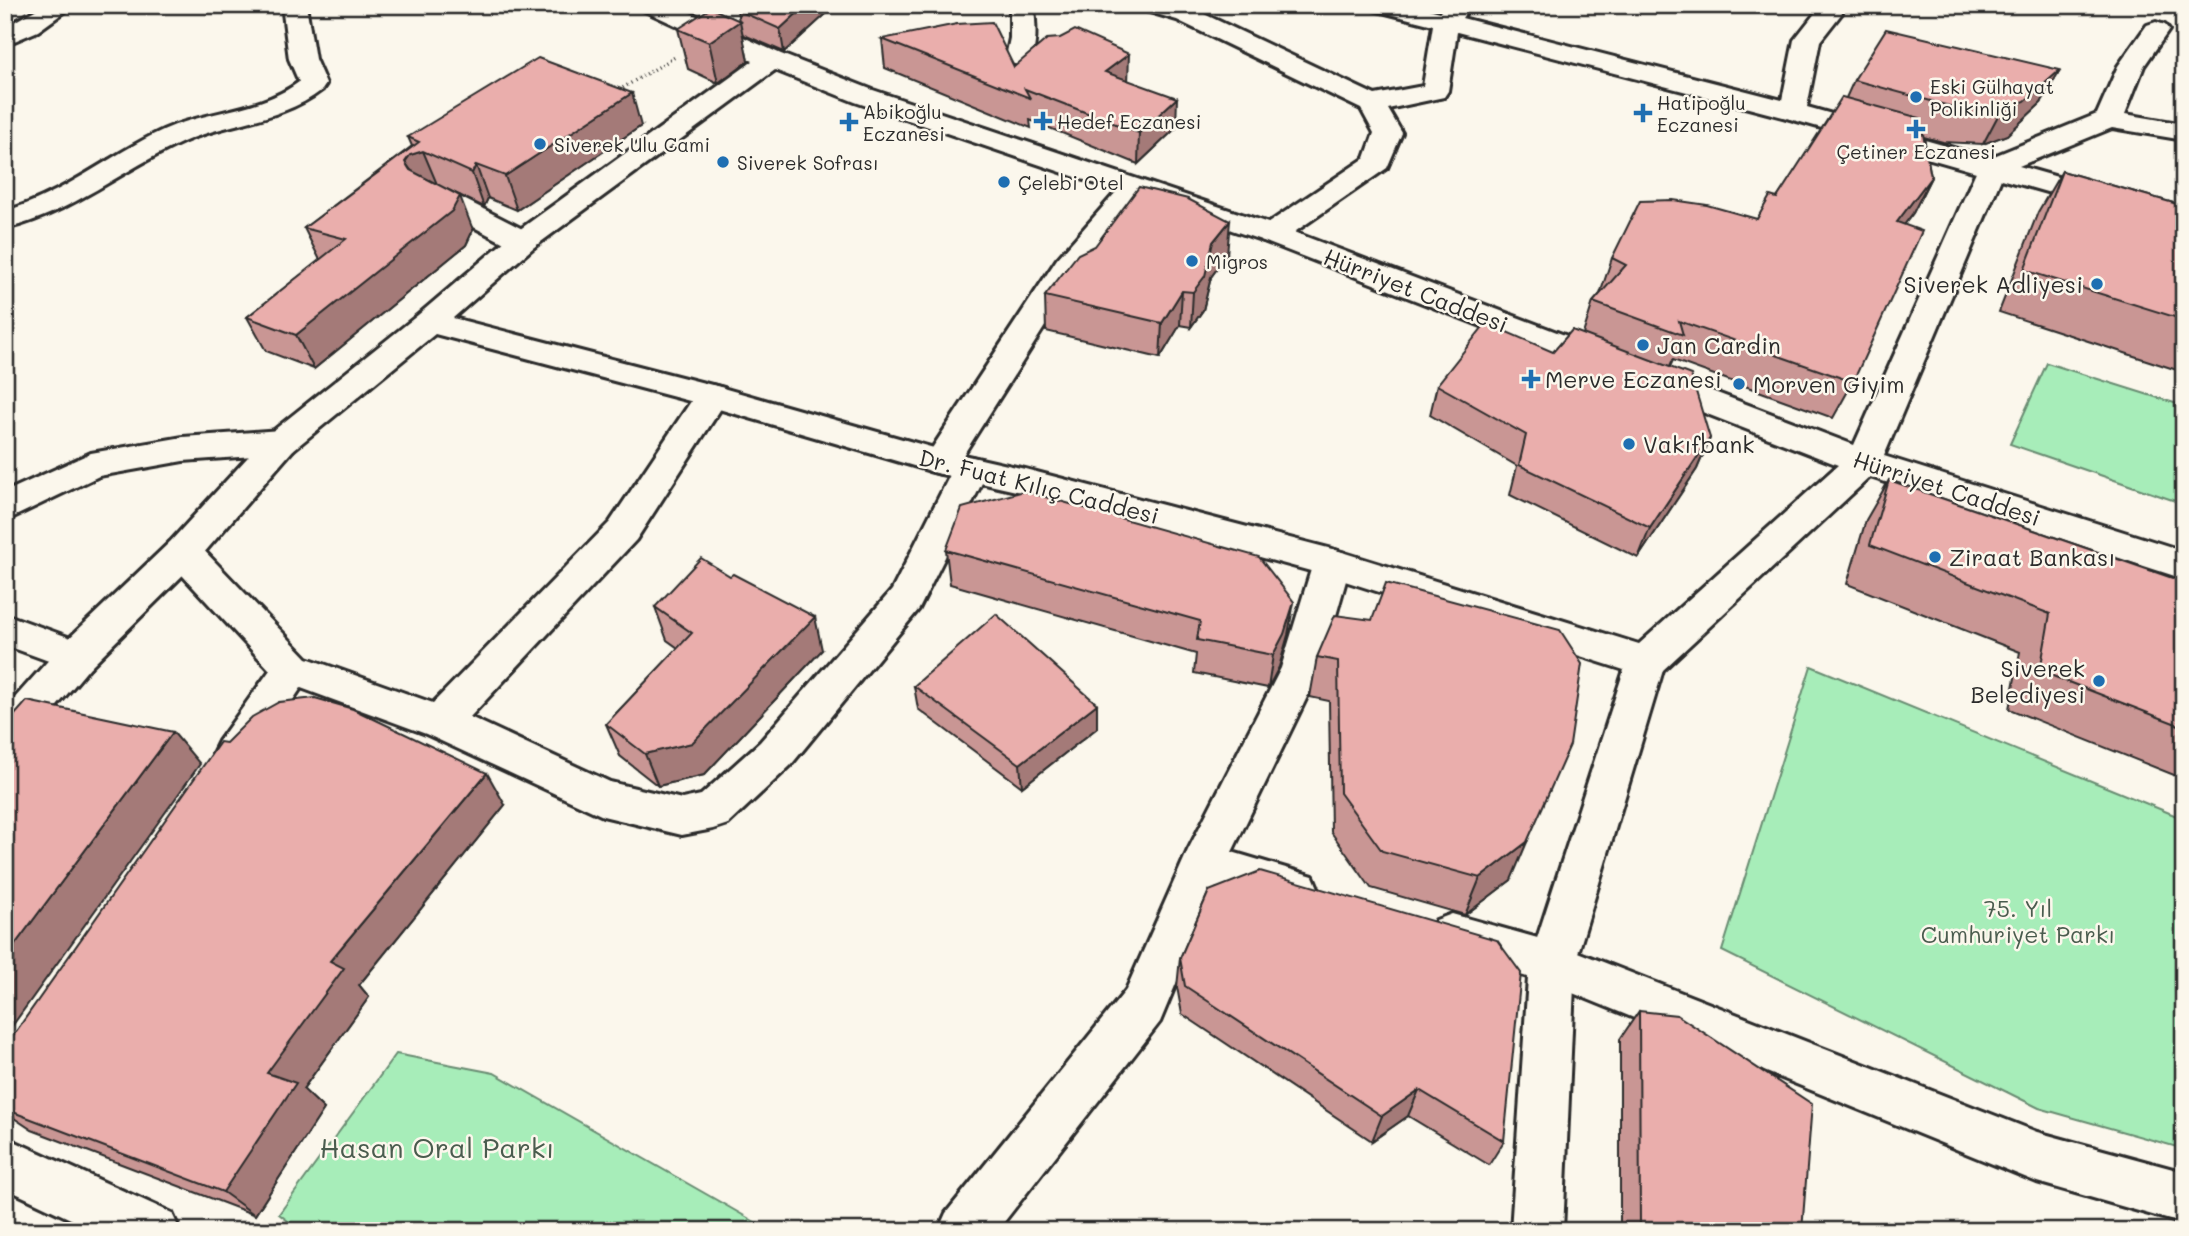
<svg xmlns="http://www.w3.org/2000/svg" width="2189" height="1236" font-family="Mali,sans-serif">
<rect width="100%" height="100%" fill="#fbf7ec"/>
<filter id="ink" filterUnits="userSpaceOnUse"><feTurbulence type="fractalNoise" baseFrequency=".0143" numOctaves="2"/><feDisplacementMap in="SourceGraphic" scale="14" xChannelSelector="R" yChannelSelector="G"/><feConvolveMatrix kernelMatrix="1 2 1 2 8 2 1 2 1" color-interpolation-filters="sRGB"/></filter>
<g filter="url(#ink)">
<!-- green -->
<g fill="#a7edb9" stroke="#698c72" stroke-width="2">
<polygon points="2047,363 2184,406 2184,504 2010,444"/>
<polygon points="1811,666 2184,819 2184,1149 2039,1108 1722,951"/>
<polygon points="396,1054 494,1073 762,1226 759,1231 301,1231 279,1214"/>
</g>
<g fill="none" stroke-linecap="round" stroke-linejoin="round">
<!-- street casing -->
<g stroke="#2b2b2b" stroke-width="6">
<g id="street">
<polygon points="44,5 74,5 38,31 5,45 5,27"/>
<path d="M282,5h24l9,54 11,25 -4,6c-41,32 -92,31 -139,52 -62,28 -109,70 -178,87v-18c58,-16 104,-56 158,-81 44,-20 96,-18 136,-48l-10,-23z"/>
<path d="M1010,5h24c1,19 5,42 -6,58l-9,2 -9,-2 -4,-6 4,-19z"/>
<polygon points="1140,5 1214,5 1204,14 1375,95 1423,86 1433,25 1374,10 1371,5 1413,5 1440,12 1446,5 1471,5 1462,18 1782,100 1794,40 1816,12 1816,5 1840,5 1842,13 1820,41 1807,107 1989,158 2097,114 2118,66 2147,25 2156,22 2165,25 2169,30 2144,66 2125,114 2184,124 2184,140 2112,128 2019,166 2184,213 2184,231 1783,117 1457,32 1448,91 1444,97 1388,109 1402,133 1387,168 1283,240 1272,243 1261,240 1257,234 1261,228 1365,158 1374,133 1361,109 1177,20 1143,10"/>
<polygon points="1134,180 1144,183 1148,189 1080,271 960,460 971,457 983,460 989,469 919,609 790,766 728,824 713,829 682,835 603,816 426,734 301,688 249,765 234,770 219,765 213,753 219,741 270,670 170,562 164,552 170,542 183,538 196,542 307,658 433,703 610,522 700,388 712,385 724,388 729,396 636,540 470,717 610,782 682,799 701,795 760,742 892,590 952,471 941,474 929,471 923,462 1057,259 1124,183"/>
<polygon points="436,187 446,190 534,235 538,241 534,247 523,250 512,247 426,202 421,196 426,190"/>
<polygon points="281,430 293,434 298,442 293,450 281,454 183,461 99,476 5,521 5,492 91,453 183,437"/>
<polygon points="1332,549 1345,553 1351,563 1321,668 1232,852 1313,876 1319,890 1313,904 1297,910 1216,887 1160,1022 997,1231 938,1231 946,1213 1126,990 1188,850 1281,668 1313,563 1319,553"/>
<polygon points="5,614 90,645 96,656 90,667 76,671 5,645"/>
<polygon points="1452,914 1552,942 2037,1132 2184,1172 2184,1224 2037,1182 1548,983 1436,950 1429,935 1436,920"/>
<polygon points="5,1137 172,1213 180,1231 96,1231 5,1188"/>
</g>
</g>
<!-- secondary casing -->
<g stroke="#2b2b2b" stroke-width="6">
<path id="secondary" d="M640,5h33l108,49 92,36 410,138 571,217 124,-278 4,-6 10,-3 10,3 4,6 -122,289 300,95v28l-314,-102 -207,193 -88,293 -12,268h-52l18,-268 95,-293 -295,-94 -304,-83 -84,-19 -236,-69 -270,-71 -142,116 -97,112 -106,105 -70,83 -15,5v-46l57,-64 108,-103 99,-108 149,-119 94,-80 241,-174 -110,-51zM775,70l80,32 406,138 577,225 -199,179 -307,-95 -307,-80 -84,-19 -229,-65 -259,-67 81,-71z"/>
</g>
<!-- path -->
<polyline stroke="#2b2b2b" stroke-width="3.5" stroke-dasharray="1 3.5" stroke-linecap="butt" points="619,90 675,57"/>
<!-- street -->
<use href="#street" fill="#fbf7ec" fill-rule="evenodd"/>
<!-- secondary -->
<use href="#secondary" fill="#fbf7ec" fill-rule="evenodd"/>
</g>
<!-- wall -->
<g fill="#c99694" stroke="#2b2b2b" stroke-width="2">
<polygon points="440,5 455,5 450,10"/>
<polygon points="741,5 836,5 784,52 742,34 748,61 718,83 688,69 678,29 739,21 737,10 742,7"/>
<polygon points="882,39 1014,67 1128,80 1176,128 1138,164 1030,120 1031,128 885,68"/>
<polygon points="1854,80 2041,103 2007,135 1983,144 1943,142 1924,137 1931,177 1913,213 1904,225 1853,382 1833,418 1673,360 1670,367 1710,438 1697,469 1638,558 1510,495 1517,466 1430,415 1437,385 1553,352 1583,334 1593,302 1600,294 1612,258 1757,219 1777,198 1846,98"/>
<polygon points="641,126 517,210 488,198 484,207 449,190 473,230 466,245 314,369 266,351 247,317 320,260 304,228 412,146 408,137"/>
<polygon points="2062,171 2184,206 2184,360 2177,370 1999,312 2038,212"/>
<polygon points="1227,255 1211,277 1203,310 1191,327 1180,325 1160,358 1046,331 1045,296"/>
<polygon points="1889,480 2184,582 2184,779 2009,709 2020,652 1847,584 1866,520"/>
<polygon points="946,550 1288,635 1279,667 1268,688 1194,673 1196,654 950,584"/>
<polygon points="655,607 822,650 704,775 658,786 620,756 606,724 678,648 667,640"/>
<polygon points="1372,620 1511,880 1465,915 1371,888 1331,832 1329,701 1310,697 1317,657"/>
<polygon points="914,686 1097,704 1097,728 1022,787 918,709"/>
<polygon points="226,743 505,805 359,985 369,997 303,1089 324,1109 255,1215 32,1130 5,1112 5,1047"/>
<polygon points="1209,891 1504,1141 1489,1165 1408,1116 1372,1141 1182,1014 1177,987 1180,958"/>
<polygon points="1639,1011 1802,1231 1620,1231 1620,1039"/>
</g>
<!-- shaded-wall -->
<g fill="#a47a78" stroke="#2b2b2b" stroke-width="2">
<polygon points="806,5 836,5 784,52 780,29"/>
<polygon points="740,21 748,61 718,83 709,42"/>
<polygon points="1129,54 1128,84 1105,72"/>
<polygon points="2060,70 2041,103 2007,135 1983,144 2001,110"/>
<polygon points="632,93 641,126 517,210 505,176"/>
<polygon points="1177,98 1176,128 1138,164 1139,133"/>
<polygon points="423,151 437,184 424,188 405,162 410,155"/>
<polygon points="476,165 488,198 484,207 472,173"/>
<polygon points="1931,177 1913,213 1879,258 1897,222"/>
<polygon points="460,196 473,230 466,245 314,369 296,335"/>
<polygon points="1230,221 1227,255 1211,277 1203,310 1191,327 1193,292 1213,242"/>
<polygon points="1182,291 1180,325 1160,358 1162,323"/>
<polygon points="1710,438 1697,469 1638,558 1650,528"/>
<polygon points="1294,602 1288,635 1279,667 1268,688 1273,655"/>
<polygon points="815,617 822,650 704,775 658,786 645,754"/>
<polygon points="1097,704 1097,728 1022,787 1020,764"/>
<polygon points="173,732 200,764 5,1036 5,958"/>
<polygon points="487,773 505,805 359,985 369,997 303,1089 324,1109 255,1215 223,1192 267,1073 330,961"/>
<polygon points="1527,842 1511,880 1465,915 1480,878"/>
<polygon points="1419,1090 1408,1116 1372,1141 1382,1116"/>
</g>
<!-- building -->
<g fill="#eaaeac" stroke="#2b2b2b" stroke-width="2">
<polygon points="745,5 806,5 780,29 737,10"/>
<polygon points="711,8 740,21 709,42 678,29"/>
<polygon points="992,22 1014,67 1047,39 1060,38 1075,30 1129,54 1105,72 1177,98 1139,133 1025,89 1030,98 882,39 957,24"/>
<polygon points="1886,29 2060,70 2025,101 2001,110 1960,109 1854,80"/>
<polygon points="538,58 632,93 505,176 476,165 472,173 423,151 410,155 405,162 410,170 460,196 452,211 296,335 247,317 346,239 304,228 419,142 408,137"/>
<polygon points="1842,97 1920,118 1931,177 1897,222 1922,231 1853,382 1679,321 1683,335 1593,302 1626,265 1612,258 1640,201 1673,200 1707,205 1757,219 1770,196 1777,198"/>
<polygon points="2062,171 2184,206 2184,320 2024,270"/>
<polygon points="1139,187 1188,199 1230,221 1213,242 1205,276 1193,292 1182,291 1162,323 1045,296 1078,254 1095,246"/>
<polygon points="1486,323 1553,352 1572,330 1691,375 1710,438 1650,528 1519,465 1526,435 1437,385"/>
<polygon points="1889,480 2184,582 2184,727 2040,671 2050,614 1870,545"/>
<polygon points="1024,491 1259,557 1294,602 1284,634 1273,655 1197,640 1200,621 946,550 962,508"/>
<polygon points="701,558 730,576 733,574 815,617 692,743 645,754 606,724 692,633 655,607"/>
<polygon points="1386,583 1560,630 1582,664 1570,745 1527,842 1480,878 1382,851 1340,793 1338,661 1317,657 1335,615 1372,620"/>
<polygon points="996,614 1097,704 1020,764 914,686"/>
<polygon points="315,698 353,709 487,773 330,961 344,968 267,1073 296,1083 223,1192 5,1109 5,1047 220,742 226,743 252,717 279,702"/>
<polygon points="27,701 173,732 5,958 5,726"/>
<polygon points="1260,871 1497,940 1521,973 1504,1141 1419,1090 1382,1116 1185,986 1180,958 1209,891"/>
<polygon points="1639,1011 1677,1015 1812,1104 1802,1231 1640,1231"/>
</g>
</g>
<!-- markers -->
<g fill="#1f6fb2" stroke="#fbf7ec" stroke-width="2.5">
<circle cx="1916" cy="97" r="7"/>
<path d="M1639.5 102.5h7v7h7v7h-7v7h-7v-7h-7v-7h7z"/>
<path d="M1039.5 110.5h7v7h7v7h-7v7h-7v-7h-7v-7h7z"/>
<path d="M845.5 111.5h7v7h7v7h-7v7h-7v-7h-7v-7h7z"/>
<path d="M1912.5 118.5h7v7h7v7h-7v7h-7v-7h-7v-7h7z"/>
<circle cx="540" cy="144" r="7"/>
<circle cx="723" cy="162" r="7"/>
<circle cx="1004" cy="182" r="7"/>
<circle cx="1192" cy="261" r="7"/>
<circle cx="2097" cy="284" r="7"/>
<circle cx="1643" cy="345" r="7"/>
<path d="M1527.5 368.5h7v7h7v7h-7v7h-7v-7h-7v-7h7z"/>
<circle cx="1739" cy="384" r="7"/>
<circle cx="1629" cy="444" r="7"/>
<circle cx="1935" cy="557" r="7"/>
<circle cx="2099" cy="681" r="7"/>
</g>
<g text-anchor="middle" dominant-baseline="central" stroke-width="5" stroke-linejoin="round" paint-order="stroke">
<!-- far-poi labels -->
<g font-size="19" fill="#2b2b2b" stroke="#fbf7ec" text-anchor="start">
<text x="1930" y="86">Eski Gülhayat<tspan x="1930" dy="22">Polikinliği</tspan></text>
<text x="1657" y="102">Hatipoğlu<tspan x="1657" dy="22">Eczanesi</tspan></text>
<text x="863" y="111">Abikoğlu<tspan x="863" dy="22">Eczanesi</tspan></text>
<text x="1057" y="121">Hedef Eczanesi</text>
<text x="554" y="144">Siverek Ulu Cami</text>
<text x="1916" y="151" text-anchor="middle">Çetiner Eczanesi</text>
<text x="737" y="162">Siverek Sofrası</text>
<text x="1018" y="182">Çelebi Otel</text>
<text x="1206" y="261">Migros</text>
</g>
<!-- poi labels -->
<g font-size="23" fill="#2b2b2b" stroke="#fbf7ec" text-anchor="start">
<text x="2083" y="284" text-anchor="end">Siverek Adliyesi</text>
<text x="1657" y="345">Jan Cardin</text>
<text x="1545" y="379">Merve Eczanesi</text>
<text x="1753" y="384">Morven Giyim</text>
<text x="1643" y="444">Vakıfbank</text>
<text x="1949" y="557">Ziraat Bankası</text>
<text x="2085" y="668" text-anchor="end">Siverek<tspan x="2085" dy="26">Belediyesi</tspan></text>
</g>
<!-- street labels -->
<g font-size="23" fill="#2b2b2b" stroke="#fbf7ec">
<text transform="translate(1416 290) rotate(21)">Hürriyet Caddesi</text>
<text transform="translate(1039 486) rotate(14)">Dr. Fuat Kılıç Caddesi</text>
<text transform="translate(1947 488) rotate(18)">Hürriyet Caddesi</text>
</g>
<!-- park labels -->
<g font-size="23" fill="#4a5c4e" stroke="#fbf7ec">
<text x="2018" y="908">75. Yıl<tspan x="2018" dy="26">Cumhuriyet Parkı</tspan></text>
</g>
<!-- near-park labels -->
<g font-size="28" fill="#4a5c4e" stroke="#fbf7ec">
<text x="437" y="1147">Hasan Oral Parkı</text>
</g>
</g>
<!-- margin -->
<rect width="2189" height="1236" fill="none" stroke="#fbf7ec" stroke-width="28"/>
<rect x="14" y="14" width="2161" height="1208" fill="none" stroke="#2b2b2b" stroke-width="2.5" filter="url(#ink)"/>
</svg>
